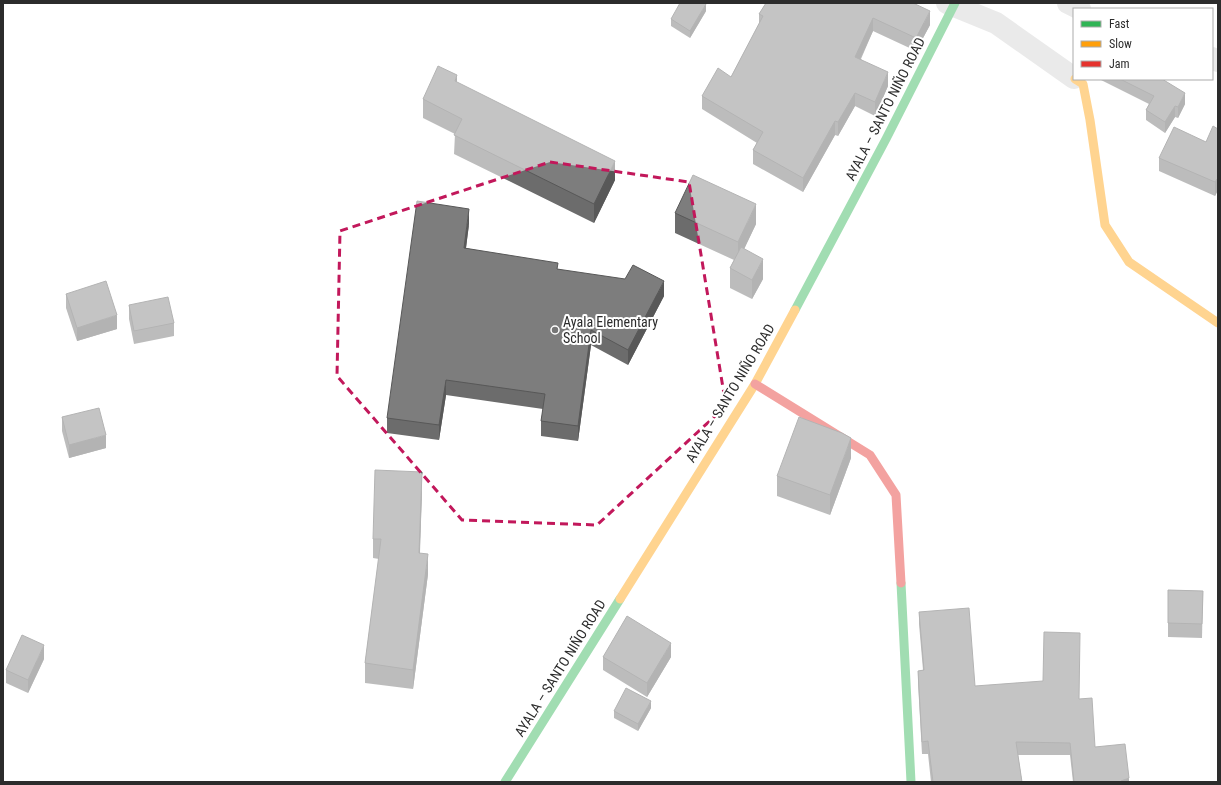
<svg xmlns="http://www.w3.org/2000/svg" width="1221" height="785" font-family="'Roboto Condensed',sans-serif">
<rect width="100%" height="100%" fill="#fff"/>
<g fill="none" stroke-linecap="round" stroke-linejoin="round">
<!-- street -->
<g stroke="#d1d1d1" stroke-width="22">
<polyline points="947,3 996,23 1074,78"/>
<polyline points="1068,3 1080,9"/>
<polyline points="1212,58 1218,61"/>
</g>
<!-- fast -->
<g stroke="#30b455" stroke-width="9">
<polyline points="795,310 886,139 955,3"/>
<polyline points="901,583 911,782"/>
<polyline points="505,782 620,599"/>
</g>
<!-- slow -->
<g stroke="#ff9f0a" stroke-width="9">
<polyline points="1075,79 1083,84 1090,120 1105,225 1129,262 1218,323"/>
<polyline points="620,599 755,384 795,310"/>
</g>
<!-- jam -->
<polyline stroke="#e5322d" stroke-width="9" points="755,384 870,455 896,495 901,583"/>
</g>
<!-- wall -->
<g fill="#6c6c6c">
<polygon points="766,3 930,25 916,51 873,31 861,59 888,86 875,116 855,106 838,136 835,135 803,192 753,164 753,150 757,143 702,109 702,96 731,77 759,24 759,14"/>
<polygon points="706,11 690,38 671,26 671,19"/>
<polygon points="1099,79 1162,79 1185,104 1178,118 1175,117 1165,133 1146,120 1146,110 1149,104"/>
<polygon points="457,83 615,180 594,223 454,154 455,134 423,118 423,99"/>
<polygon points="1218,129 1218,193 1217,192 1215,196 1159,171 1159,158 1206,142"/>
<polygon points="675,213 756,224 744,249 763,279 752,299 730,288 730,268 734,260 675,233"/>
<polygon points="469,224 466,248 558,269 664,296 628,365 591,345 578,441 541,436 541,421 543,409 446,395 439,440 387,433 387,418"/>
<polygon points="66,294 117,329 77,341 66,308"/>
<polygon points="129,305 174,323 174,336 134,344 129,319"/>
<polygon points="62,417 106,448 69,458 62,431"/>
<polygon points="851,458 830,515 777,496 777,476"/>
<polygon points="422,491 420,553 428,574 413,689 365,683 365,663 379,559 373,558 373,539"/>
<polygon points="1168,590 1203,591 1202,638 1168,637"/>
<polygon points="919,612 975,686 1079,699 1095,747 1129,782 1073,782 1070,755 1018,755 1022,782 931,782 928,754 922,754 918,683 918,671 923,670 919,624"/>
<polygon points="603,657 671,657 647,697 603,670"/>
<polygon points="44,659 28,693 6,683 6,670"/>
<polygon points="651,708 638,731 614,718 614,711"/>
</g>
<!-- shaded-wall -->
<g fill="#585858">
<polygon points="706,4 706,11 690,38 690,31"/>
<polygon points="930,11 930,25 916,51 916,38"/>
<polygon points="873,18 873,31 855,70 855,57"/>
<polygon points="888,72 888,86 875,116 875,102"/>
<polygon points="457,75 457,95 455,81"/>
<polygon points="855,93 855,106 838,136 838,122"/>
<polygon points="1185,93 1185,104 1178,118 1178,107"/>
<polygon points="1175,106 1175,117 1165,133 1165,122"/>
<polygon points="835,121 835,135 803,192 803,178"/>
<polygon points="615,161 615,180 594,223 594,204"/>
<polygon points="1217,179 1217,192 1215,196 1215,182"/>
<polygon points="756,204 756,224 738,262 738,242"/>
<polygon points="469,209 469,224 464,263 464,248"/>
<polygon points="763,259 763,279 752,299 752,280"/>
<polygon points="664,281 664,296 628,365 628,350"/>
<polygon points="117,315 117,329 77,341 77,328"/>
<polygon points="591,330 591,345 578,441 578,426"/>
<polygon points="446,380 446,395 439,440 439,425"/>
<polygon points="106,435 106,448 69,458 69,445"/>
<polygon points="851,438 851,458 830,515 830,495"/>
<polygon points="422,472 422,491 419,572 419,553"/>
<polygon points="428,554 428,574 413,689 413,670"/>
<polygon points="671,643 671,657 647,697 647,683"/>
<polygon points="44,645 44,659 28,693 28,680"/>
<polygon points="651,701 651,708 638,731 638,724"/>
<polygon points="1129,778 1129,782 1121,782 1121,781"/>
</g>
<!-- building -->
<g fill="#7d7d7d" stroke="#585858">
<polygon points="680,3 704,3 706,4 690,31 671,19"/>
<polygon points="766,3 913,3 930,11 916,38 873,18 855,57 888,72 875,102 855,93 838,122 835,121 803,178 753,150 763,132 702,96 718,68 731,77 763,16 759,14"/>
<polygon points="438,66 457,75 455,81 615,161 594,204 454,135 462,119 423,99"/>
<polygon points="1120,79 1162,79 1185,93 1178,107 1175,106 1165,122 1146,110 1154,96"/>
<polygon points="1213,126 1218,129 1218,180 1217,179 1215,182 1159,158 1174,127 1206,142"/>
<polygon points="693,175 756,204 738,242 675,213"/>
<polygon points="417,201 469,209 464,248 558,263 557,269 625,279 633,265 664,281 628,350 591,330 578,426 541,421 545,394 446,380 439,425 387,418"/>
<polygon points="741,247 763,259 752,280 730,268"/>
<polygon points="106,281 117,315 77,328 66,294"/>
<polygon points="168,297 174,323 134,331 129,305"/>
<polygon points="99,408 106,435 69,445 62,417"/>
<polygon points="799,417 842,433 851,438 830,495 777,476"/>
<polygon points="375,470 422,472 419,553 428,554 413,670 365,663 381,539 373,539"/>
<polygon points="1168,590 1203,591 1202,624 1168,623"/>
<polygon points="969,608 975,686 1043,681 1044,632 1080,633 1079,699 1092,698 1095,747 1125,744 1129,778 1121,781 1121,782 1074,782 1070,743 1016,742 1022,782 933,782 928,741 922,742 918,671 924,670 919,612"/>
<polygon points="627,616 671,643 647,683 603,657"/>
<polygon points="22,635 44,645 28,680 6,670"/>
<polygon points="626,688 651,701 638,724 614,711"/>
</g>
<!-- marked area -->
<path d="M0 0H1221V785H0ZM550,162l139,20 37,224 -129,119 -135,-5 -125,-144 3,-145z" fill="#fff" fill-opacity=".55" fill-rule="evenodd"/>
<path fill="none" stroke="#c2185b" stroke-width="3" stroke-dasharray="8 5" stroke-linejoin="round" d="M550,162l139,20 37,224 -129,119 -135,-5 -125,-144 3,-145z"/>
<!-- markers -->
<circle fill="#767676" stroke="#fff" stroke-width="1.5" cx="555" cy="330" r="4"/>
<g text-anchor="middle" dominant-baseline="central" stroke-width="4" stroke-linejoin="round" paint-order="stroke">
<!-- street labels -->
<g font-size="14" fill="#2c2c2c" stroke="#fff">
<text transform="translate(885 109) rotate(-63)">AYALA – SANTO NIÑO ROAD</text>
<text transform="translate(730 393) rotate(-59)">AYALA – SANTO NIÑO ROAD</text>
<text transform="translate(560 668) rotate(-58)">AYALA – SANTO NIÑO ROAD</text>
</g>
<!-- poi labels -->
<g font-size="14" fill="#2c2c2c" stroke="#fff" text-anchor="start">
<text x="563" y="322">Ayala Elementary<tspan x="563" dy="16">School</tspan></text>
</g>
</g>
<!-- border -->
<rect width="1221" height="785" fill="none" stroke="#2c2c2c" stroke-width="8"/>
<!-- legend -->
<rect x="1073" y="8" width="140" height="72" fill="#ffffff" stroke="#ababab"/>
<rect x="1081" y="21" width="20" height="6" fill="#30b455" stroke="#ababab"/>
<text x="1109" y="28" font-size="12" fill="#2c2c2c">Fast</text>
<rect x="1081" y="41" width="20" height="6" fill="#ff9f0a" stroke="#ababab"/>
<text x="1109" y="48" font-size="12" fill="#2c2c2c">Slow</text>
<rect x="1081" y="61" width="20" height="6" fill="#e5322d" stroke="#ababab"/>
<text x="1109" y="68" font-size="12" fill="#2c2c2c">Jam</text>
</svg>
